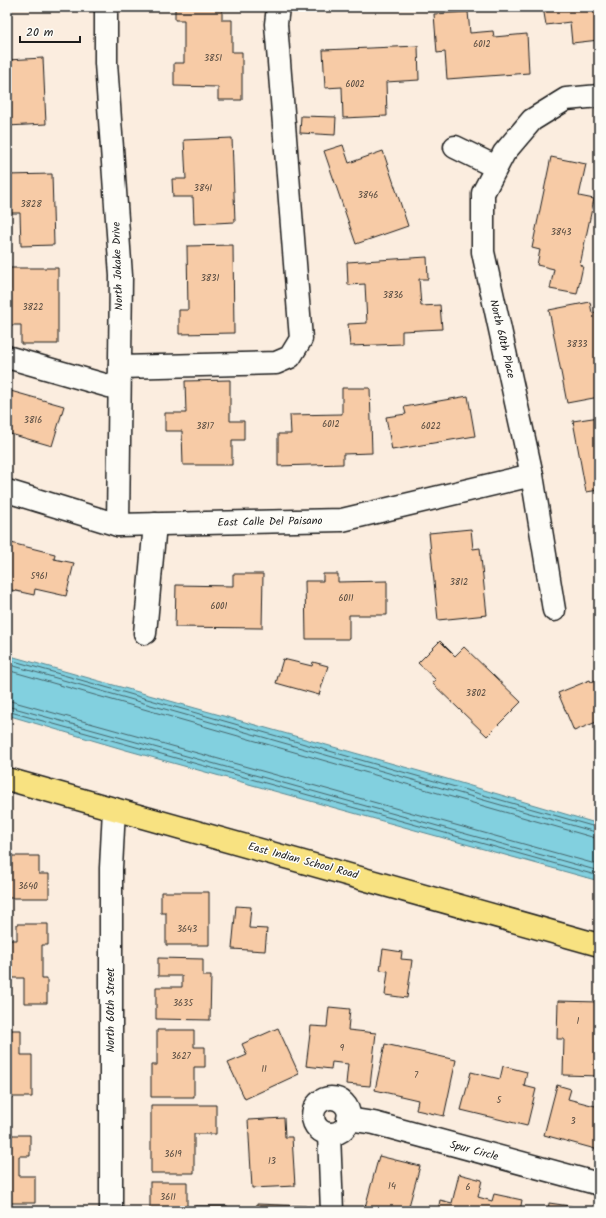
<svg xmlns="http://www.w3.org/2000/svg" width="606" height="1218" font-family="Kalam,sans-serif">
<rect width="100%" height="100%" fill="#fbeddf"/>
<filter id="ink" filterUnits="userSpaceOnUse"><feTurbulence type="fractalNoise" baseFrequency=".025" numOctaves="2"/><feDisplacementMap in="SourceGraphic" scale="8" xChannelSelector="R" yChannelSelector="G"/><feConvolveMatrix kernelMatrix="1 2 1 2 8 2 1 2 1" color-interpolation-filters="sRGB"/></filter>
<g filter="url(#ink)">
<!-- water -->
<polygon fill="#82d0df" stroke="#598891" points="7,655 447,779 599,824 599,881 126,750 7,715"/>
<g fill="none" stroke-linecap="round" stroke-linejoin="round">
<!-- shore -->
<g stroke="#45646a" stroke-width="1">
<polyline points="7,659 599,828"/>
<polyline points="7,664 599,833"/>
<polyline points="7,670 599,839"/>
<polyline points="7,700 599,865"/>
<polyline points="7,706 599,871"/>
<polyline points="7,711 599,876"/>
</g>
</g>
<!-- building -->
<g fill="#f7cba6" stroke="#1c1c1c">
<polygon points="175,7 222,7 222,20 232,20 232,52 242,52 242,100 218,100 218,87 174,86 174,63 184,63 184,20 175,20"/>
<polygon points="543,7 599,7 599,40 572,43 570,22 546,25"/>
<polygon points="468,12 470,33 493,31 494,37 527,34 529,73 447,79 445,52 437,53 434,14"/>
<polygon points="418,46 419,80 386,82 387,116 343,118 342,87 325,88 323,50"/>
<polygon points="43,58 46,124 7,126 7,60"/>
<polygon points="301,116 336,117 335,135 300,133"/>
<polygon points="232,138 235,222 194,224 193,197 173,197 172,179 186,179 184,140"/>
<polygon points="343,145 349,163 383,151 408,226 356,244 324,151"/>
<polygon points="551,157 586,164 579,196 594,199 580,265 583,266 577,294 550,289 554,269 537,265 540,250 532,248"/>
<polygon points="52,174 54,245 21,246 20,213 8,213 7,175"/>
<polygon points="233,245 234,333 179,334 179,310 188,310 187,246"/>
<polygon points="427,257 428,279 419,279 421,306 440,305 442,329 402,331 402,344 350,346 348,324 367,323 365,284 348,285 347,262"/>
<polygon points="10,268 58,268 58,344 21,344 21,325 7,325 7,290 10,290"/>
<polygon points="590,302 592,313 599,311 599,397 567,403 549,310"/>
<polygon points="230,380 230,421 244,421 244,440 232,440 232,465 183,465 182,431 165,431 165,413 186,413 185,381"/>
<polygon points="342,388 370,388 372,453 343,454 343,464 278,466 278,434 291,434 290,415 342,414"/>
<polygon points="7,390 64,406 52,446 7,433"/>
<polygon points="468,396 475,436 392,450 386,417 406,414 404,407"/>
<polygon points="599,417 599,490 586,492 573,421"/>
<polygon points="471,529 473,549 480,548 487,615 438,620 429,533"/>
<polygon points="7,542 55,554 54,559 74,563 66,596 35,589 34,595 7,589"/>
<polygon points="233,574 263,574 262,628 175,627 176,585 233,586"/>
<polygon points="323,574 338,574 338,582 387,581 387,615 349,615 349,639 306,639 305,581 323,581"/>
<polygon points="440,641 455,656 464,647 521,702 487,736 432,683 436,680 418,663"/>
<polygon points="283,659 312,666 313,662 328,666 319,695 276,683"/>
<polygon points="599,679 599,721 574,731 558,693 590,680 591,682"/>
<polygon points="7,856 39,856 39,874 49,874 49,898 7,898"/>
<polygon points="161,892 209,892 209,945 166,945 166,913 161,913"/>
<polygon points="236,906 251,907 249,928 267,929 265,951 232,949"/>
<polygon points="17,924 48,924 48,945 42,945 42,979 47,979 47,1003 24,1003 24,978 7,978 7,940 17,940"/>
<polygon points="383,949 402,952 401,959 412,960 407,998 385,995 388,971 380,970"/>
<polygon points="158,958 203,959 203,976 211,976 210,1020 156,1019 156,987 182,987 182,976 158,976"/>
<polygon points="558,1001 599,1002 599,1076 563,1075 564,1039 557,1039"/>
<polygon points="329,1007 350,1009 348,1030 376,1033 370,1086 346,1084 348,1064 332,1062 331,1069 306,1066 311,1026 327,1027"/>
<polygon points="278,1028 299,1074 245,1099 228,1063 247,1055 242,1044"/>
<polygon points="7,1030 21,1030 21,1055 32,1055 32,1097 7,1097"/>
<polygon points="157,1030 194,1030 194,1047 205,1047 205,1067 194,1067 194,1097 151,1097 151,1065 157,1065"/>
<polygon points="385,1044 456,1060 444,1116 416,1110 418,1100 375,1090"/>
<polygon points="503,1066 527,1072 524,1086 536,1089 527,1126 461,1110 471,1072 500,1079"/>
<polygon points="557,1085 571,1089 568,1099 599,1107 599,1150 544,1135"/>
<polygon points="151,1105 216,1105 216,1134 194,1134 194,1173 151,1173"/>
<polygon points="284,1118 285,1137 292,1137 295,1186 252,1188 248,1120"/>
<polygon points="7,1135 30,1135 30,1156 19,1156 19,1176 35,1176 35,1203 7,1203"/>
<polygon points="379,1156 420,1166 409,1206 417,1208 417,1211 364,1211"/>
<polygon points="459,1174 482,1180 478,1197 492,1201 494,1194 522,1200 520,1211 438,1211 440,1200 452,1203"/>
<rect x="150" y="1182" width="37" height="29"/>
<polygon points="549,1203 597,1210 597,1211 548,1211"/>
<polygon points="257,1204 306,1206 305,1211 256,1211"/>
<rect x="195" y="1206" width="32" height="5"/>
</g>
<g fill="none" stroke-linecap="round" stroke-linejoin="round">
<!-- minor casing -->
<g stroke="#1c1c1c" stroke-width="25">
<g id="minor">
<polyline points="106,7 106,63 121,276 118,525"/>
<polyline points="455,147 496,167"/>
<polyline points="7,357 119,389"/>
<polyline points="120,367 276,363 290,357 301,339 276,24 278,7"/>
<polyline points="7,491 118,525 342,520 532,475"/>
<polyline points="554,610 532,475 483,252 483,193 504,153 532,120 566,99 599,96"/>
<polyline points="145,633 155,524"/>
<circle cx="331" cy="1116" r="18"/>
<polyline points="348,1119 374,1123 599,1184"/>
<polyline points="329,1134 332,1211"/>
<polyline points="111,1211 111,868 114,809"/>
</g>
</g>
<!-- major casing -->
<g stroke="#1c1c1c" stroke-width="25">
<polyline id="major" points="7,779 599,945"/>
</g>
<!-- minor -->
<use href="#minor" stroke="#fdfcf7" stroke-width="22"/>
<!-- major -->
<use href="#major" stroke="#f8e281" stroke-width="22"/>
</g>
</g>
<g text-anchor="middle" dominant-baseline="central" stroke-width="3" stroke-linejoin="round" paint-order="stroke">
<!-- number labels -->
<g font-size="9" fill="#53483e">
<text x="482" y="44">6012</text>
<text x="213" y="58">3851</text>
<text x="355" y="84">6002</text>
<text x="203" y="188">3841</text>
<text x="368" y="195">3846</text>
<text x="31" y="204">3828</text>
<text x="561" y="232">3843</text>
<text x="210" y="278">3831</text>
<text x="393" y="295">3836</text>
<text x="33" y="307">3822</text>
<text x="577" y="344">3833</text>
<text x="33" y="420">3816</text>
<text x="331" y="424">6012</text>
<text x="205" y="426">3817</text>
<text x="431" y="426">6022</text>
<text x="39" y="576">5961</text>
<text x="459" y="582">3812</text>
<text x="346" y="598">6011</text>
<text x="219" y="606">6001</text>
<text x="476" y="693">3802</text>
<text x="28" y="886">3640</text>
<text x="187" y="929">3643</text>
<text x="183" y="1003">3635</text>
<text x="578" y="1021">1</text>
<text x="342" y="1048">9</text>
<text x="181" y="1056">3627</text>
<text x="264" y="1069">11</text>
<text x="416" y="1075">7</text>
<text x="499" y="1100">5</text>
<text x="573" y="1121">3</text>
<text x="173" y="1154">3619</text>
<text x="272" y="1161">13</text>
<text x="392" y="1186">14</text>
<text x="468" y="1187">6</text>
<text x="168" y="1197">3611</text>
</g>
<!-- street labels -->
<g font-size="11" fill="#1c1c1c" stroke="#fdfcf7">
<text transform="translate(118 266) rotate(-92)">North Jokake Drive</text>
<text transform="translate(502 339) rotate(77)">North 60th Place</text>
<text transform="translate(270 522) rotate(-1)">East Calle Del Paisano</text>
<text transform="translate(303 861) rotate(15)">East Indian School Road</text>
<text transform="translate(111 1010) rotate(-90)">North 60th Street</text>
<text transform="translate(474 1151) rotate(15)">Spur Circle</text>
</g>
</g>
<!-- margin -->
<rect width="606" height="1218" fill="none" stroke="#fdfcf7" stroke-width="24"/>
<rect x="12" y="12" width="582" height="1194" fill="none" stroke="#1c1c1c" stroke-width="1.5" filter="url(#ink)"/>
<!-- scale -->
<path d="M20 36v6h60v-6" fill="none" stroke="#1c1c1c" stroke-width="2"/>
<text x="26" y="36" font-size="12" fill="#1c1c1c" stroke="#fdfcf7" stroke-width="3" paint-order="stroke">20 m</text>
</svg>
